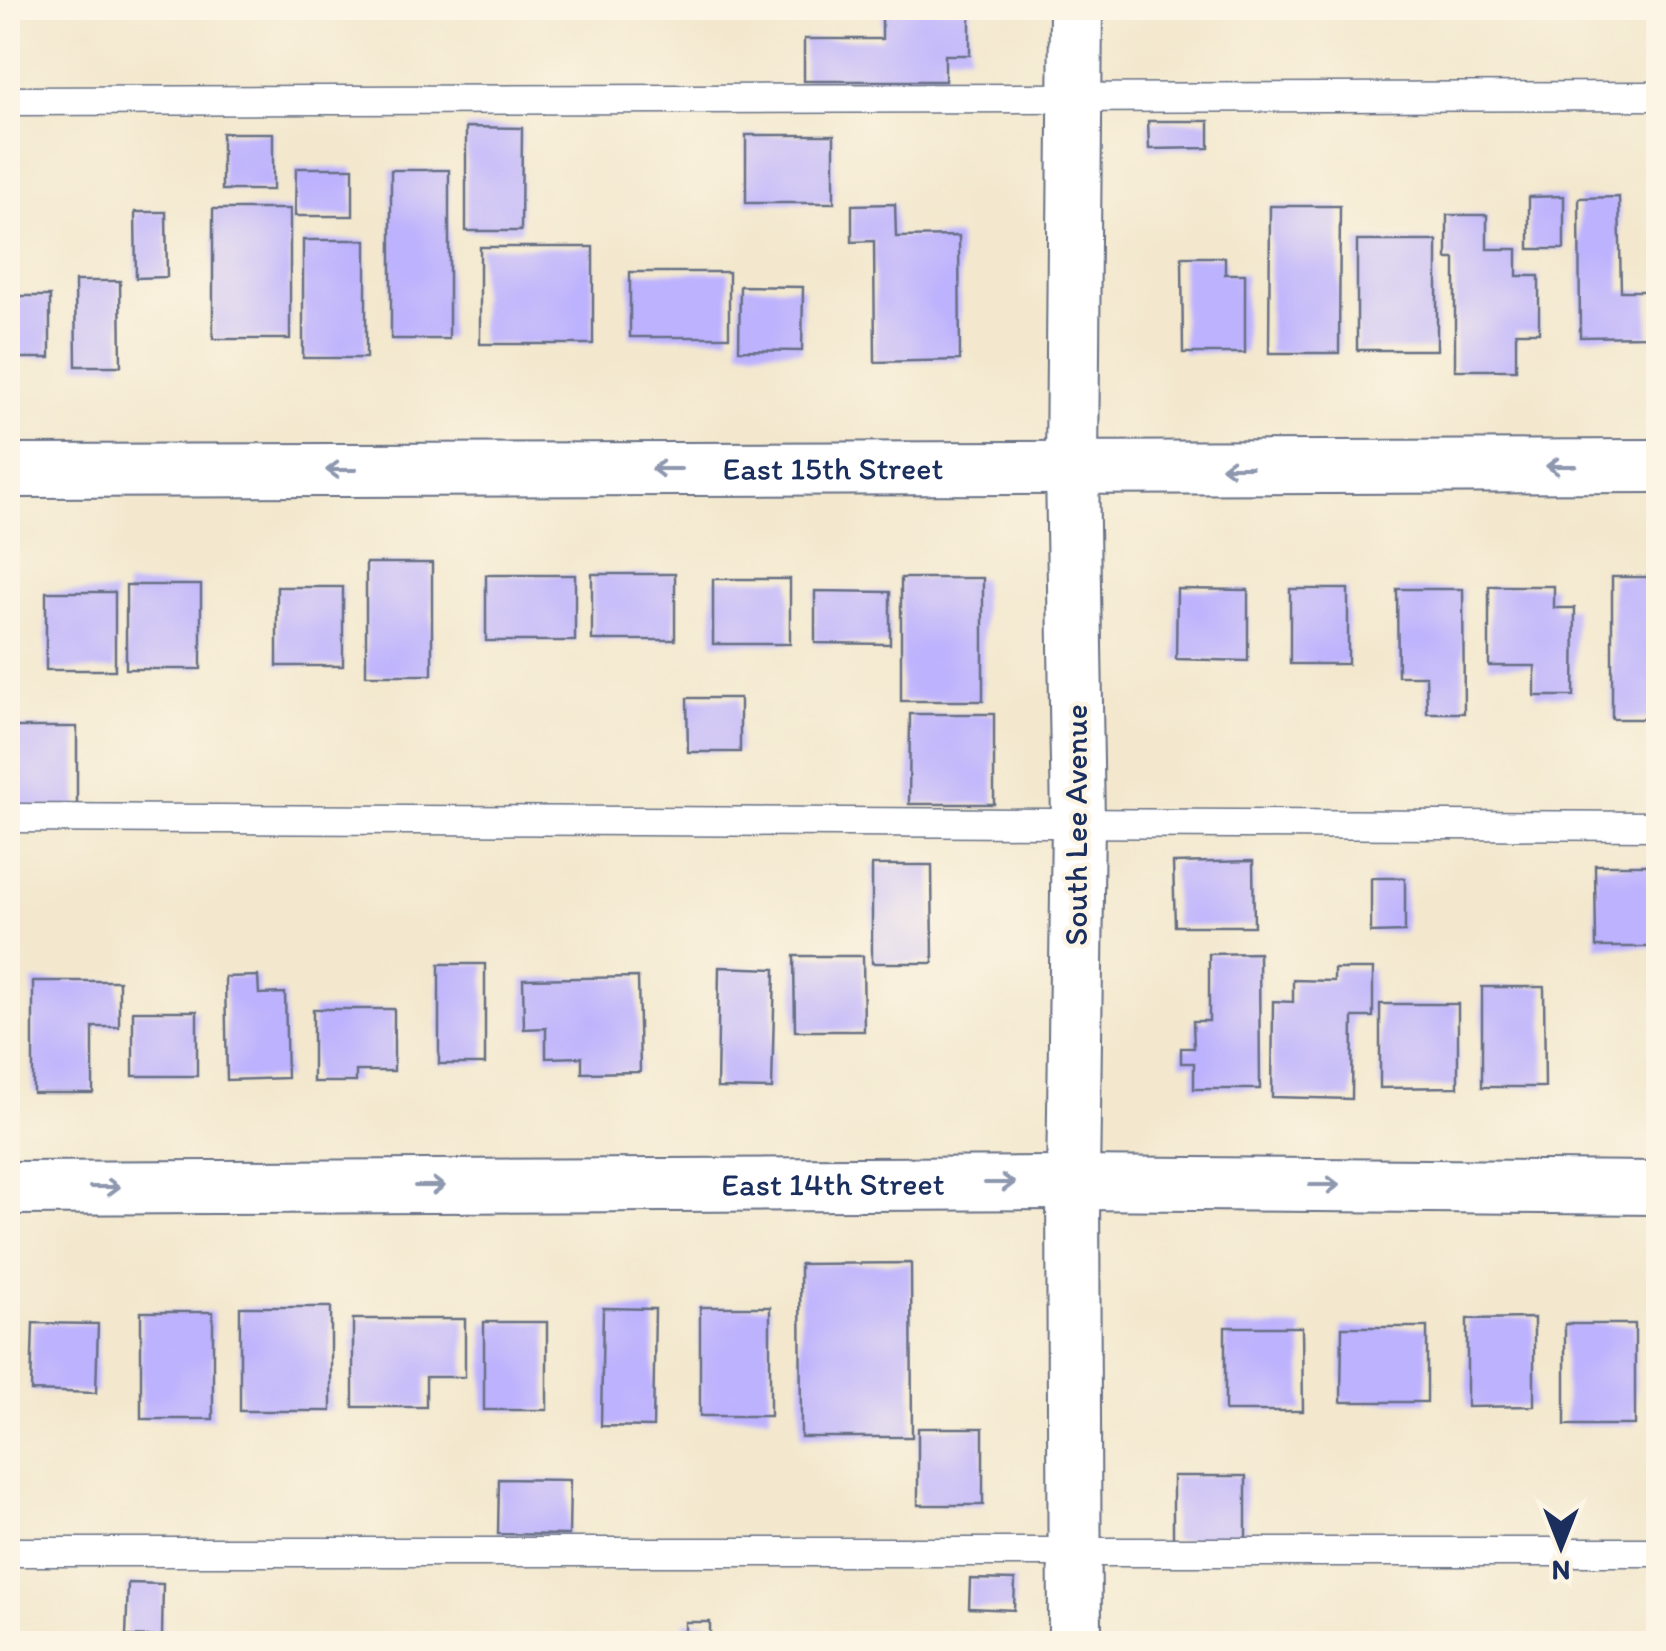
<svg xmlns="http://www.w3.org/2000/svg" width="1666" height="1651" font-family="Itim,sans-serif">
<rect width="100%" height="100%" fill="#fcf5e5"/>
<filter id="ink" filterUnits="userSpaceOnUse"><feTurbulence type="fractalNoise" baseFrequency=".01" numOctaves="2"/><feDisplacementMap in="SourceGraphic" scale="20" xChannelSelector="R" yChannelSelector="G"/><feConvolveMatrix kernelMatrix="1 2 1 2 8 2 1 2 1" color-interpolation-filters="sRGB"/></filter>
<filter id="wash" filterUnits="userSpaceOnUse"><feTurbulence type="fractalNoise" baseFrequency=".0048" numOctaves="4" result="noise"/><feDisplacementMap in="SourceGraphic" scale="40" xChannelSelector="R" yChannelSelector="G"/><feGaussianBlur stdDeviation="2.25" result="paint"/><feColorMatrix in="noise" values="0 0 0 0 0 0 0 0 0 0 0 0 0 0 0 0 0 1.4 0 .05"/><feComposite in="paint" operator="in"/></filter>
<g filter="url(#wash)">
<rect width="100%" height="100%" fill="#f3e8ce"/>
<g id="blocks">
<!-- building -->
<g fill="#bdb2fd">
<polygon points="882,8 970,8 970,55 945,55 945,81 804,81 804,39 882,39"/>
<polygon points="1148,121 1209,121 1209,148 1149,149"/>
<polygon points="466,127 522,128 521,231 466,231"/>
<rect x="222" y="133" width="51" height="57"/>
<rect x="746" y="135" width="88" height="68"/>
<polygon points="296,168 353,168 353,216 295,216"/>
<rect x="391" y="170" width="58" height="169"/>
<polygon points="1564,196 1564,249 1529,249 1529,197"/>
<polygon points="1619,197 1621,291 1648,291 1649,336 1580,337 1579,198"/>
<polygon points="895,204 896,237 959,236 960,360 875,362 874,241 852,242 852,205"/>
<polygon points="1270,206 1340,206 1339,353 1269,353"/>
<rect x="213" y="209" width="77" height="130"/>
<polygon points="135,212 166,212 167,277 136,278"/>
<polygon points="1447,215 1487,215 1487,249 1517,249 1517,276 1539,276 1539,332 1516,332 1516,370 1455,370 1455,259 1447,259"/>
<rect x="303" y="240" width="63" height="118"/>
<rect x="1357" y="241" width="80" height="109"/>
<rect x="480" y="247" width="113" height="97"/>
<polygon points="1182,257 1225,257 1225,274 1245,274 1245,353 1183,353"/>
<rect x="630" y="272" width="99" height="65"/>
<polygon points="75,281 120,281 121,366 76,366"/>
<polygon points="740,286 803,287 802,351 739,350"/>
<rect x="8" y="296" width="42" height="62"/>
<rect x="366" y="563" width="66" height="112"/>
<rect x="592" y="574" width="83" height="66"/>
<rect x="486" y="575" width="89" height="66"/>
<rect x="1612" y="577" width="46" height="142"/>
<rect x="901" y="578" width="82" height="123"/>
<rect x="713" y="579" width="77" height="65"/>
<rect x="126" y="585" width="75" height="84"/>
<polygon points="1489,586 1554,586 1554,608 1575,608 1574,696 1535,696 1535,666 1489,666"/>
<rect x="277" y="587" width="66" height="79"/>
<polygon points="1177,589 1248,590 1248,661 1176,659"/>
<rect x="1290" y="589" width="58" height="75"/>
<polygon points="1397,589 1463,589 1464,713 1427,713 1426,676 1398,676"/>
<polygon points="815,591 890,592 890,644 815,643"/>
<rect x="46" y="592" width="69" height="78"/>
<polygon points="687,698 740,698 740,752 688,752"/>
<polygon points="910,714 994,714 994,804 909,804"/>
<rect x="16" y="727" width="61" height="81"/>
<polygon points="1253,861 1254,926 1175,926 1173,863"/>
<polygon points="872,865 932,865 933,963 872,963"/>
<polygon points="1595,865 1658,865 1658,947 1596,947"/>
<polygon points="1371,878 1405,878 1405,932 1371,933"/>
<polygon points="1259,953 1260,1089 1194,1089 1194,1063 1181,1063 1181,1048 1194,1048 1193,1021 1209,1021 1209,954"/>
<polygon points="794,956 863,956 864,1031 795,1031"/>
<rect x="439" y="964" width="46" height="100"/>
<polygon points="719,967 775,969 772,1089 717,1088"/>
<polygon points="1334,969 1373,969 1373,1017 1353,1017 1352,1099 1272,1097 1273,1001 1293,1002 1293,980 1334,981"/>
<polygon points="258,976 259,994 285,993 287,1078 227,1080 225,977"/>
<polygon points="638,977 640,1072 582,1073 582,1057 546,1058 546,1028 524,1029 523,979"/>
<polygon points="33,981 119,981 119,1027 93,1027 93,1093 33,1093"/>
<polygon points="1482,987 1544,987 1545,1087 1482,1087"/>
<polygon points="1380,1004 1458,1004 1458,1087 1380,1088"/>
<polygon points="313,1009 394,1009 394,1071 356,1071 356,1082 313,1082"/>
<rect x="133" y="1011" width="64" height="65"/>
<polygon points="911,1263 912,1437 801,1437 800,1264"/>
<rect x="240" y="1307" width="91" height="104"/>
<rect x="700" y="1307" width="70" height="109"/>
<polygon points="603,1308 655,1309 653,1427 601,1426"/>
<rect x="141" y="1312" width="72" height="107"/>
<polygon points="1534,1318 1534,1406 1467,1407 1467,1319"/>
<polygon points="353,1319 465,1319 465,1377 426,1377 426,1407 353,1407"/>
<rect x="484" y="1322" width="63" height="88"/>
<polygon points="33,1323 98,1324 96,1393 31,1391"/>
<rect x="1565" y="1324" width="70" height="101"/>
<polygon points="1225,1327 1302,1327 1303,1411 1225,1411"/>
<polygon points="1342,1327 1427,1327 1427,1402 1341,1402"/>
<rect x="918" y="1428" width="65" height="77"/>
<rect x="1173" y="1476" width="73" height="64"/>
<polygon points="499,1479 570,1480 569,1535 498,1534"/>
<polygon points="970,1579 1015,1580 1014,1610 969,1608"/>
<polygon points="128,1583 163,1584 162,1637 126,1636"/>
<rect x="685" y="1622" width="25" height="22"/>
<rect x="788" y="1639" width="41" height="5"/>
</g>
</g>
</g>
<g filter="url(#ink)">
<use href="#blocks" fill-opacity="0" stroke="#677085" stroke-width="2.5"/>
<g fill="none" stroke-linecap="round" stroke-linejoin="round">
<!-- lane casing -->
<g stroke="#677085" stroke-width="31">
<g id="lane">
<polyline points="8,101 1658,96"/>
<polyline points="8,818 1658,826"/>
<polyline points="8,1552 1658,1552"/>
</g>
</g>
<!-- street casing -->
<g stroke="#677085" stroke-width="56">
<g id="street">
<path id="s1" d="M8,471l1650,-5"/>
<path id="s2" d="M8,1188l1065,-5 585,5"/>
<polyline points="1075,1644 1073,1183 1078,822 1072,468 1076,8"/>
</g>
</g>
<!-- lane -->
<use href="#lane" stroke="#fff" stroke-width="28"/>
<!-- street -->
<use href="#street" stroke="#fff" stroke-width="52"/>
</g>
<!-- one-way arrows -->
<defs><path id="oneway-shaft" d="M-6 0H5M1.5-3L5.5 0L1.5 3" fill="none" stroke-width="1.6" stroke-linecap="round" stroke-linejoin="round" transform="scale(2.5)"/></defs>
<g stroke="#8d97ae">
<use href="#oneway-shaft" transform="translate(1561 466) rotate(180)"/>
<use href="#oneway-shaft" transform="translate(1236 467) rotate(180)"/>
<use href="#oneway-shaft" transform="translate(666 469) rotate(180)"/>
<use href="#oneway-shaft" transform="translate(341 470) rotate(180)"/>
<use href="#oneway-shaft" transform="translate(1000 1183)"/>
<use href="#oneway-shaft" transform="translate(1325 1185)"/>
<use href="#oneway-shaft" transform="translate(430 1186)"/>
<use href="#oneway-shaft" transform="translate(105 1187)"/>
</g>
</g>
<g text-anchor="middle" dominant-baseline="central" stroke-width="9" stroke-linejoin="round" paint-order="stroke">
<!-- street labels -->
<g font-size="32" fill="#1b2f5e" stroke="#fcf5e5">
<text stroke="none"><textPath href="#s1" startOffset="825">East 15th Street</textPath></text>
<text transform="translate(1076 825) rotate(-90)">South Lee Avenue</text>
<text stroke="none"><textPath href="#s2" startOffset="825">East 14th Street</textPath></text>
</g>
</g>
<!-- margin -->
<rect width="1666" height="1651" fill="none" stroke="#fcf5e5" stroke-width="40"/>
<!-- north arrow -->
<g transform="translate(1561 1546) rotate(180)" stroke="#fcf5e5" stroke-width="8" paint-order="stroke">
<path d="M0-8L18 38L0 25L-18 38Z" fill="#1b2f5e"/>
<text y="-15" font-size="28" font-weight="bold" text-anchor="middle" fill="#1b2f5e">N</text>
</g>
</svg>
